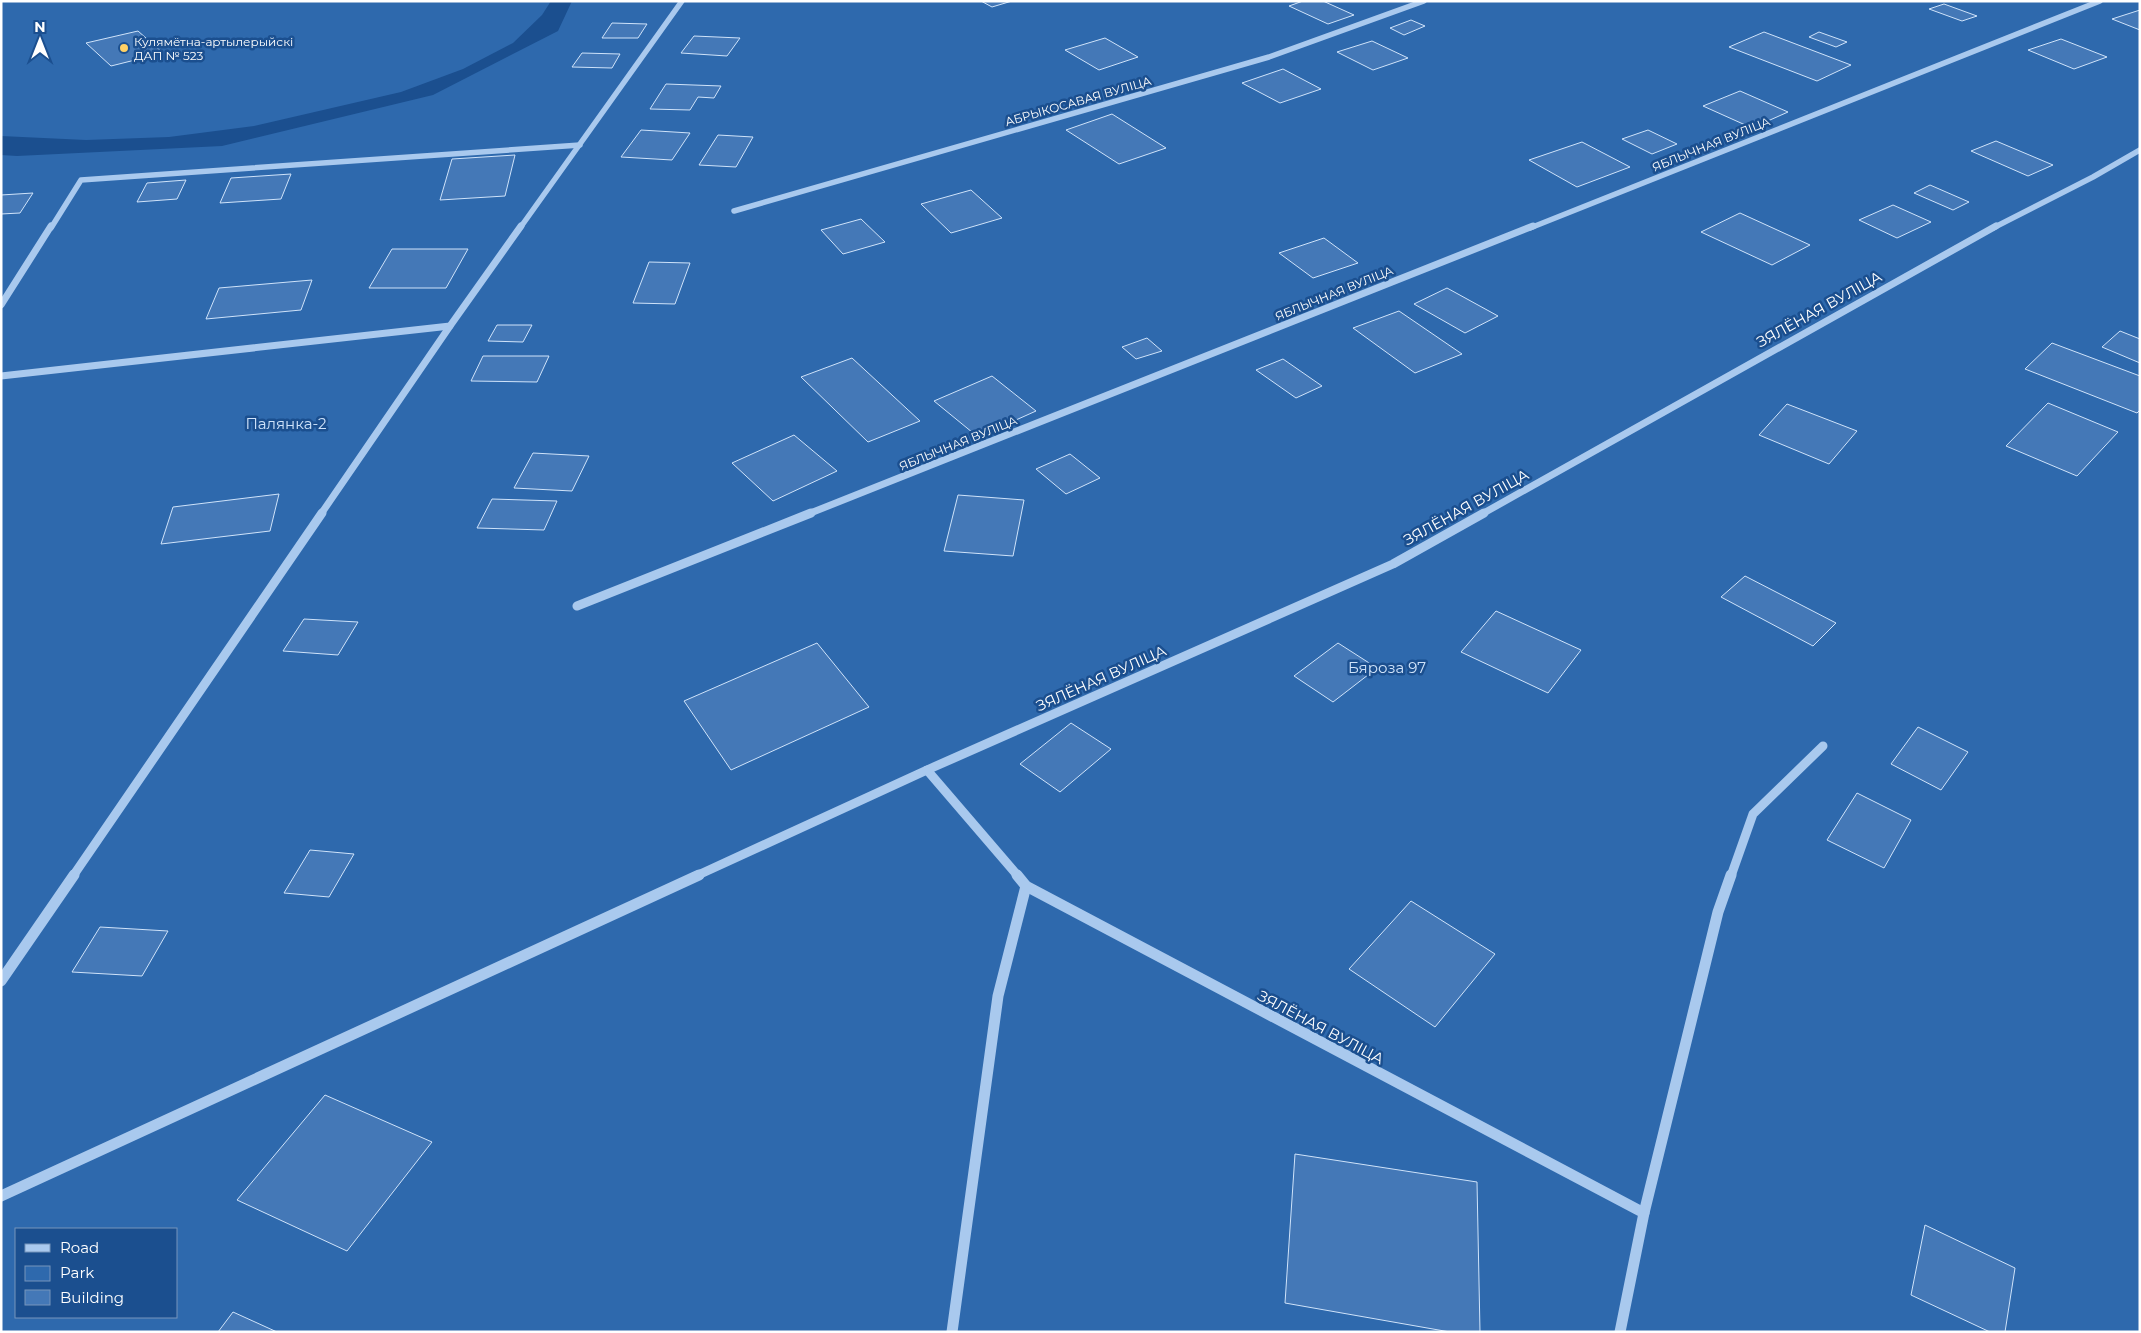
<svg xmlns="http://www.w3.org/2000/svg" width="2141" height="1333" font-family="Montserrat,sans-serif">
<rect width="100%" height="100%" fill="#1b4f8f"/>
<!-- green -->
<g fill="#2e69ad" fill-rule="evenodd">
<polygon points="1,1 551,1 542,15 513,43 463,69 401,92 254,126 169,137 86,140 1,136"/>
<path d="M572,1h1568v1331h-2139v-1177l16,1 205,-10 211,-51 125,-64zM16,1229h160v88h-160z"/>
</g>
<!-- building -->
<g fill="#4478b7" stroke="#cfe3fa">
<polygon points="981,1 1012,1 992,7"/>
<polygon points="1303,1 1323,1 1354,15 1328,24 1289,6"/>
<polygon points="1944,4 1977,16 1962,21 1929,9"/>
<polygon points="2140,10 2140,30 2112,19"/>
<polygon points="1411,20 1425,26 1404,35 1390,28"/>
<polygon points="612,23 647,24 638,38 602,38"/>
<polygon points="138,31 163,53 111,66 86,43"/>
<polygon points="1764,32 1851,65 1817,81 1729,47"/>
<polygon points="1819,32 1847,42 1836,47 1809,37"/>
<polygon points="694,36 740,38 727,56 681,53"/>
<polygon points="1105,38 1138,57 1099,70 1065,50"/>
<polygon points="2061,39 2107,57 2074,69 2028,50"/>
<polygon points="1372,41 1408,58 1373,70 1337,52"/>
<polygon points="582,53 620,54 612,68 572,67"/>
<polygon points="1283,69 1321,89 1280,103 1242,83"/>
<polygon points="666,84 721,86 714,98 698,97 690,110 650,109"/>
<polygon points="1740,91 1788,112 1752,128 1703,106"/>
<polygon points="1112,114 1166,148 1119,164 1066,130"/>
<polygon points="641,130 690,133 672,160 621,157"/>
<polygon points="1648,130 1677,144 1652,154 1622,139"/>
<polygon points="718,135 753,137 736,167 699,165"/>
<polygon points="1996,141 2053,165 2028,176 1971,151"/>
<polygon points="1582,142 1630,167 1577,187 1529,160"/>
<polygon points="515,155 505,196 440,200 452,159"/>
<polygon points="291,174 281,199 220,203 231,178"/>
<polygon points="186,180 177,199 137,202 147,183"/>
<polygon points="1930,185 1969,202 1953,210 1914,193"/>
<polygon points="971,190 1002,218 951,233 921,204"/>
<polygon points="33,193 20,213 1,214 1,195"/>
<polygon points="1893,205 1931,222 1897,238 1859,220"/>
<polygon points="1740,213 1810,245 1772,265 1701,232"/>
<polygon points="861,219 885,242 843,254 821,230"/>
<polygon points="1324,238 1358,263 1313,278 1279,253"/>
<polygon points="392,249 468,249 446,288 369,288"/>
<polygon points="649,262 690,263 675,304 633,303"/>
<polygon points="312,280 301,310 206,319 219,288"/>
<polygon points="1447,288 1498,316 1465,333 1414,304"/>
<polygon points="1399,311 1462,354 1415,373 1353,328"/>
<polygon points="497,325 532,325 523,342 488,341"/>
<polygon points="2120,331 2140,339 2140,363 2102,347"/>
<polygon points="1147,338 1162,351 1136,359 1122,347"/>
<polygon points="2052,343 2140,376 2140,410 2137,413 2025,369"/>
<polygon points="483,356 549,356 537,382 471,381"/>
<polygon points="852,358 920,421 868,442 801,377"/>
<polygon points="1283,359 1322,386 1296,398 1256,370"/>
<polygon points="992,376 1036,411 978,437 934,401"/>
<polygon points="2048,403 2118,432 2077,476 2006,446"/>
<polygon points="1787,404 1857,431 1829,464 1759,435"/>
<polygon points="794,435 837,471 773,501 732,463"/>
<polygon points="533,453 589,456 572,491 514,488"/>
<polygon points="1070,454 1100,478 1066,494 1036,469"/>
<polygon points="279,494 270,531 161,544 173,507"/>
<polygon points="958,495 1024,500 1013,556 944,551"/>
<polygon points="492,499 557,501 544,530 477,528"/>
<polygon points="1745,576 1836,623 1813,646 1721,597"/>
<polygon points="1496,611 1581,650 1548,693 1461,652"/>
<polygon points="304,619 358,622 338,655 283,651"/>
<polygon points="817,643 869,707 731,770 684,701"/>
<polygon points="1338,643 1377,668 1333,702 1294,676"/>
<polygon points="1071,723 1111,749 1060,792 1020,764"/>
<polygon points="1918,727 1968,752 1941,790 1891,764"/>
<polygon points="1857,793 1911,820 1884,868 1827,840"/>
<polygon points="310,850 354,854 329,897 284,893"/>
<polygon points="1411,901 1495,954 1435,1027 1349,969"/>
<polygon points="100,927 168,931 142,976 72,972"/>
<polygon points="325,1095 432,1142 347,1251 237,1200"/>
<polygon points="1295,1154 1477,1182 1480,1332 1450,1332 1285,1303"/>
<polygon points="1925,1225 2015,1268 2005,1332 1990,1332 1911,1295"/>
<polygon points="233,1312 277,1332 218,1332"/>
</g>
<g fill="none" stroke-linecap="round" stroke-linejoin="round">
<!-- minor-far3 -->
<g stroke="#a9c9ee" stroke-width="5.5">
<polyline points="734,211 1269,57 1424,1"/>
<polyline points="51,228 81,180 580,145"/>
<polyline points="520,228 682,1"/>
<polyline points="1530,228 2100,1"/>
<polyline points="1993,228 2093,177 2140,150"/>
</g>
<!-- minor-far2 -->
<g stroke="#a9c9ee" stroke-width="7">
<polyline points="1,305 51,226"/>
<polyline points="1,376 450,326 521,226"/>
<polyline points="321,514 450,326"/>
<polyline points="808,514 1533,226"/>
<polyline points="1482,514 1996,226"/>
</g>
<!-- minor-far1 -->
<g stroke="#a9c9ee" stroke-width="9">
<polyline points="577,606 811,513"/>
<polyline points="73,876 322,513"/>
<polyline points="696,876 927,770"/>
<polyline points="1018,876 927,770 1393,564 1484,513"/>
<polyline points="1731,876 1753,814 1823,746"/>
</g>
<!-- minor -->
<g stroke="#a9c9ee" stroke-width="11">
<polyline points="1017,875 1026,886 1644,1213 1620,1332"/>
<polyline points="1,981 74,875"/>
<polyline points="1,1196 699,875"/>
<polyline points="1644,1213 1718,912 1731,875"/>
<polyline points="952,1332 998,996 1026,886"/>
</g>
</g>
<!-- markers -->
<circle fill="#ffd166" stroke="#1b4f8f" stroke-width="2" cx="124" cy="48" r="5"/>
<g text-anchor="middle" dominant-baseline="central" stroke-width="5" stroke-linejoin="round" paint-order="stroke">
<!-- far-poi labels -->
<g font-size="12" fill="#fff" stroke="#1b4f8f" text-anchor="start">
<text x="134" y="41">Кулямётна-артылерыйскі<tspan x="134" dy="14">ДАП № 523</tspan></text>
</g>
<!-- far-street labels -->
<g font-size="12" fill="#fff" stroke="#1b4f8f">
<text transform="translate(1078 101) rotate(-16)">АБРЫКОСАВАЯ ВУЛІЦА</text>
<text transform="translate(1711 144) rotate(-22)">ЯБЛЫЧНАЯ ВУЛІЦА</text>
<text transform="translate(1334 293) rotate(-22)">ЯБЛЫЧНАЯ ВУЛІЦА</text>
<text transform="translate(958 443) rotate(-22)">ЯБЛЫЧНАЯ ВУЛІЦА</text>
</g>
<!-- street labels -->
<g font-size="15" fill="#fff" stroke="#1b4f8f">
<text transform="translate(1819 309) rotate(-29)">ЗЯЛЁНАЯ ВУЛІЦА</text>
<text transform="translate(1466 507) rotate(-29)">ЗЯЛЁНАЯ ВУЛІЦА</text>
<text transform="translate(1101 678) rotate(-24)">ЗЯЛЁНАЯ ВУЛІЦА</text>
<text transform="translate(1321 1027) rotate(28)">ЗЯЛЁНАЯ ВУЛІЦА</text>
</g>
<!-- park labels -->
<g font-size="15" fill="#cfe3fa" stroke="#1b4f8f">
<text x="286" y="423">Палянка-2</text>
<text x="1387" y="667">Бяроза 97</text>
</g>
</g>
<!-- border -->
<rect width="2141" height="1333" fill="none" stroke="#ffffff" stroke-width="5"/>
<!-- legend -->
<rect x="15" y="1228" width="162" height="90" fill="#1b4f8f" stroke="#7695bc"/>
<rect x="25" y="1244" width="25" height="8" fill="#a9c9ee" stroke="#7695bc"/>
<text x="60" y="1253" font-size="15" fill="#ffffff">Road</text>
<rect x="25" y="1266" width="25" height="15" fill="#2e69ad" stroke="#7695bc"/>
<text x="60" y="1278" font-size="15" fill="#ffffff">Park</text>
<rect x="25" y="1290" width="25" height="15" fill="#4478b7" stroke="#7695bc"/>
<text x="60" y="1303" font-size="15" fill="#ffffff">Building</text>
<!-- north arrow -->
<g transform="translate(40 40)" stroke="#1b4f8f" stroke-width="4" paint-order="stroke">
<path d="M0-4L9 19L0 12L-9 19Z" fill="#ffffff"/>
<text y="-8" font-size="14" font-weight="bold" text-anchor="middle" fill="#ffffff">N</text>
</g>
</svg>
